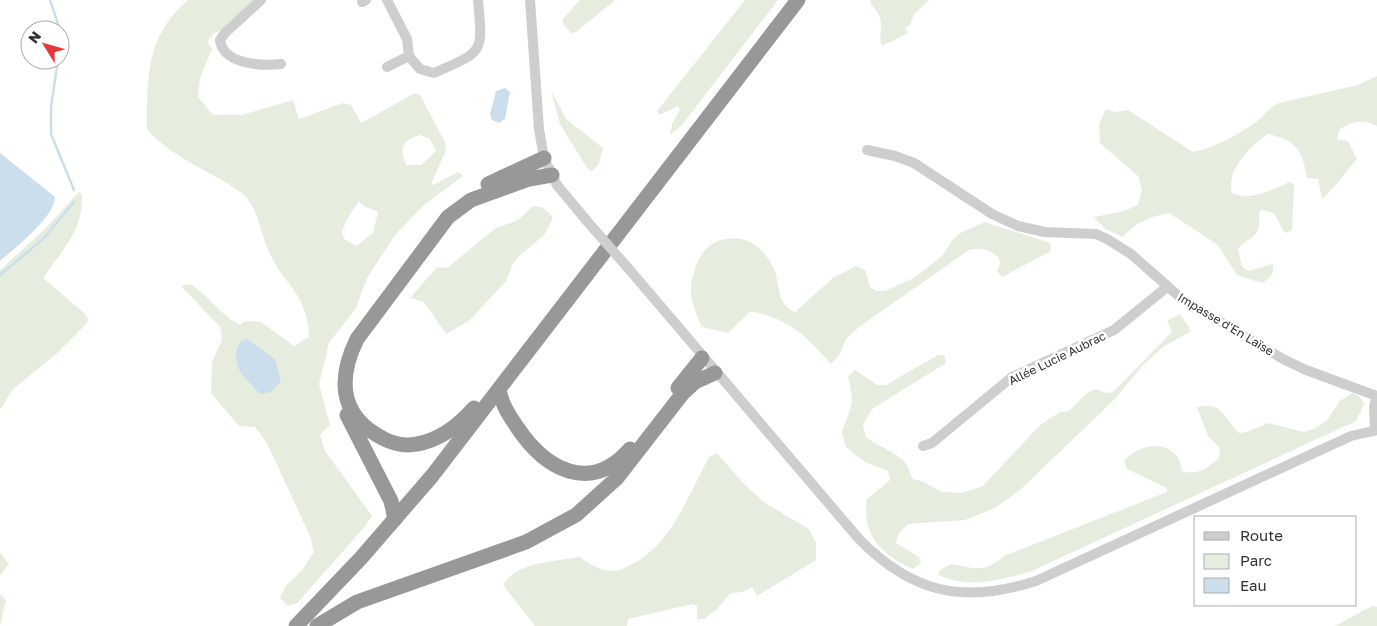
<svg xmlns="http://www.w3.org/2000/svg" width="1377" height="626" font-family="'Golos Text',sans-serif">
<rect width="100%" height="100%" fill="#fff"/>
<!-- green -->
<g fill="#e6eddf" fill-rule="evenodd">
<path d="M188,0h66l-31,30 -9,3 -7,9 5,7 -12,29 -2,19 15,18h29l51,-15 6,19 44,-16 8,2 10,18 54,-30 5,2 25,47 1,8 -15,34 2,1 25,-13 5,4 -38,28 -30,31 -28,43 -11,30 -27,35 -10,41 11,41 -10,10 5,16 47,65 -10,14 -65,73 -9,3 -8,-8 5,-11 18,-18 11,-17 -4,-16 -43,-93 -12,-16 -16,-1 -28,-33 1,-31 10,-22 -2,-13 -39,-41 9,-2c19,11 30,31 50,41l5,-4 16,1 33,24 15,-9c-1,-44 -25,-51 -40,-85 -10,-21 -10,-47 -30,-61 -31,-22 -66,-32 -92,-62 0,-50 -1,-94 41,-129zM420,135l10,4 6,12 -15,14h-15c-7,-18 -4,-24 14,-30zM359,201l3,4 16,7 -5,21 -17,13 -12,-7 -2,-7 4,-11z"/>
<polygon points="580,0 615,0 576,32 571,33 563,24 563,19"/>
<polygon points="745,0 778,0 682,125 670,135 672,124 680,110 678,106 659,115 657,111"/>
<path d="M871,0h58l-15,14 -4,11 -5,3 3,5 -26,13c-3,-8 -1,-12 -1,-21 0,-9 -6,-16 -11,-23z"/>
<path d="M1377,76v50c-14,-7 -25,-5 -37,3l-3,10 11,2 9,18c-8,9 -27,35 -35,39l-4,-19 -11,-1c-5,-29 -10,-37 -39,-44 -18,12 -42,36 -36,59 19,8 38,-2 57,-11l5,2 -2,46 -6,3c-12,-12 -5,-22 -26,-23 -2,6 0,14 -2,20 -4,9 -15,11 -20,19l4,18 7,4 24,-7c1,10 -2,14 -11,19l-25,-8 -19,-30 -49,-32c-19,4 -33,9 -46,24l-18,-8 -11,-12 30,-6 14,-6 4,-15 -4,-14 -38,-33 -1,-19 7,-15 10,3 12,-2 65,42c21,-4 45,-17 63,-30 9,-6 11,-14 23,-19l79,-18z"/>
<polygon points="551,90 566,119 603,148 599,164 592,171 587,168 560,124"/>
<path d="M79,192l3,3c1,36 -20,55 -39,83l41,35 4,5 -1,5 -31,31 -43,35 -13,21v-140l43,-39z"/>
<polygon points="533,206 542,207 552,216 552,220 544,235 520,255 513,264 506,281 469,321 446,334 424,302 410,298 437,267 447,268 496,228 518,220"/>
<path d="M985,222l65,21 1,8 -49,26 -5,-6 3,-7 -1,-6c-11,-9 -17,-11 -30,-8l-110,77 -13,12 -6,15 -9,10c-26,-29 -40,-44 -80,-53l-23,22 -26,-6c-7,-16 -15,-33 -9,-51 5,-19 12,-33 33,-37 22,-4 39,10 48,30 7,17 1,34 21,43l38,-34 23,-12 9,4 5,17 6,4h9l29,-13 29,-23 10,-16 9,-7z"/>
<path d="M1180,314l11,17 -28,16 -21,19 -26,32 -97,93 -24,17 -30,12 -57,4 -10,10 -2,9 23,14 2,6 -8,6c-30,-13 -52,-34 -46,-70l23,-19 -2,-9 -23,-9 -19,-15 -4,-15c10,-29 13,-25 6,-56l7,-6 22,15h9l52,-30h6l2,8 -74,46 -9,16 3,12c11,9 34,17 40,27 3,4 4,10 7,15l11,3 18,10 20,1 21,-7 57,-61 20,-13 9,-1 18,-18 9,-4 9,4 8,-1 59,-60 -5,-11z"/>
<path d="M1352,393l8,4 4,7 -8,17 -324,150c-31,9 -63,18 -94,4l2,-5 11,-6c25,4 32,10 53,-8l163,-64v-4l-40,-19 -3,-9c13,-13 38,-22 53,-4 3,4 4,10 5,15 16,5 25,-3 37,-13l1,-10 -12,-12 -11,-29c26,-6 26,10 42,26l8,-1 21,-9 36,9 12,-4 11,-8 13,-19z"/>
<path d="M717,453l26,30 22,20 44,26 7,14v17l-59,36 -5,-9 -9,5 -12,1 -15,17 -12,9h-7v-13l-5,-2 -64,15 -1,7h-92l-32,-41c15,-24 51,-23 76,-28 12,7 20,14 35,14 5,0 10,-3 14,-5 42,-18 60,-70 81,-109z"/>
<polygon points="0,552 9,564 0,576"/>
<polygon points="0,594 6,600 0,626"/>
<polygon points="1372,606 1377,607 1377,626 1335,626"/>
</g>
<!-- water -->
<g fill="#ccdeec">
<polygon points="505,88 510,92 505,119 499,123 492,120 490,114 496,91"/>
<path d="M0,153l55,44c0,20 -40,51 -55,64z"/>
<path d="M247,339l28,20 6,22 -10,11 -11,2c-6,-7 -14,-14 -19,-21 -7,-11 -9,-30 6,-34z"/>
</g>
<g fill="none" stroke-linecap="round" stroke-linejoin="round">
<!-- stream -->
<g stroke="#ccdeec" stroke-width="2.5">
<polyline points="50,0 60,30"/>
<polyline points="58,60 51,107 51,134 74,190"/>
<polyline points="0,275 43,239 74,202"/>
</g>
<!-- minor -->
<g stroke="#cecece" stroke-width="10">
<path d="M261,0l-36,33 -5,7c3,25 43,26 61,24"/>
<path d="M387,0l20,39 2,17 11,13 14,4c50,-22 49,-19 44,-73"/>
<polyline points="530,0 539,129 544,158 557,185 586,220"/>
<polyline points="362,2 366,0"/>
<polyline points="387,67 409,56"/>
<polyline points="867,150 895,156 914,163 992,214 1018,226 1045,232 1096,234 1107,239 1131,254 1182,299 1283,359 1306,370 1377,396"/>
<path d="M628,268l231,271c54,55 105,65 177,42l315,-145 26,-6"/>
<polyline points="1375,430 1374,406 1377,397"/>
<polyline points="923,446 932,443 1012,377 1114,330 1167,287"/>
</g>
<!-- highway -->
<g stroke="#989898" stroke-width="15">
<polyline points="488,184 544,158"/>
<polyline points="678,388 702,358"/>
<path d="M499,390c3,15 10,25 18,37 28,42 73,68 113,22"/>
<path d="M474,408c-15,17 -34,32 -57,36 -14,3 -29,-2 -40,-9 -39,-23 -38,-59 -20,-96l91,-122 23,-17 58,-21 23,-4"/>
<polyline points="347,415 391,501 395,519"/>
<polyline points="296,626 361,558 432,476 798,0"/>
<polyline points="317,626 357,602 526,542 576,515 617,478 683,393 695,382 715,373"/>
</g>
<!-- minor-bridge -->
<polyline stroke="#cecece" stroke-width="10" points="586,220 628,268"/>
</g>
<g text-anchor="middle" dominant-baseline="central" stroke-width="5" stroke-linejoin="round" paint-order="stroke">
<!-- street labels -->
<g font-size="12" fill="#313131" stroke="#fff">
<text transform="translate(1226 324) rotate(31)">Impasse d'En Laïse</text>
<text transform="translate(1057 358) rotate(-26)">Allée Lucie Aubrac</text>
</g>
</g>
<!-- legend -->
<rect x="1194" y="516" width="162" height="90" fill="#ffffff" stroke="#adadad"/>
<rect x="1204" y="532" width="25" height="8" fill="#cecece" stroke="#adadad"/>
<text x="1240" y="541" font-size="15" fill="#313131">Route</text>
<rect x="1204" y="554" width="25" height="15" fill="#e6eddf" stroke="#adadad"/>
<text x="1240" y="566" font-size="15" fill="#313131">Parc</text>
<rect x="1204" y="578" width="25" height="15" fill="#ccdeec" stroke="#adadad"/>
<text x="1240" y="591" font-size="15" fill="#313131">Eau</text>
<!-- north arrow -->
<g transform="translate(45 45) rotate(307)"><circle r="24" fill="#ffffff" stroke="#adadad"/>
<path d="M0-4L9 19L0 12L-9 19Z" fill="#e2393b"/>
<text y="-8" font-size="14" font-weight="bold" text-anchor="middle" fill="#313131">N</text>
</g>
</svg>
